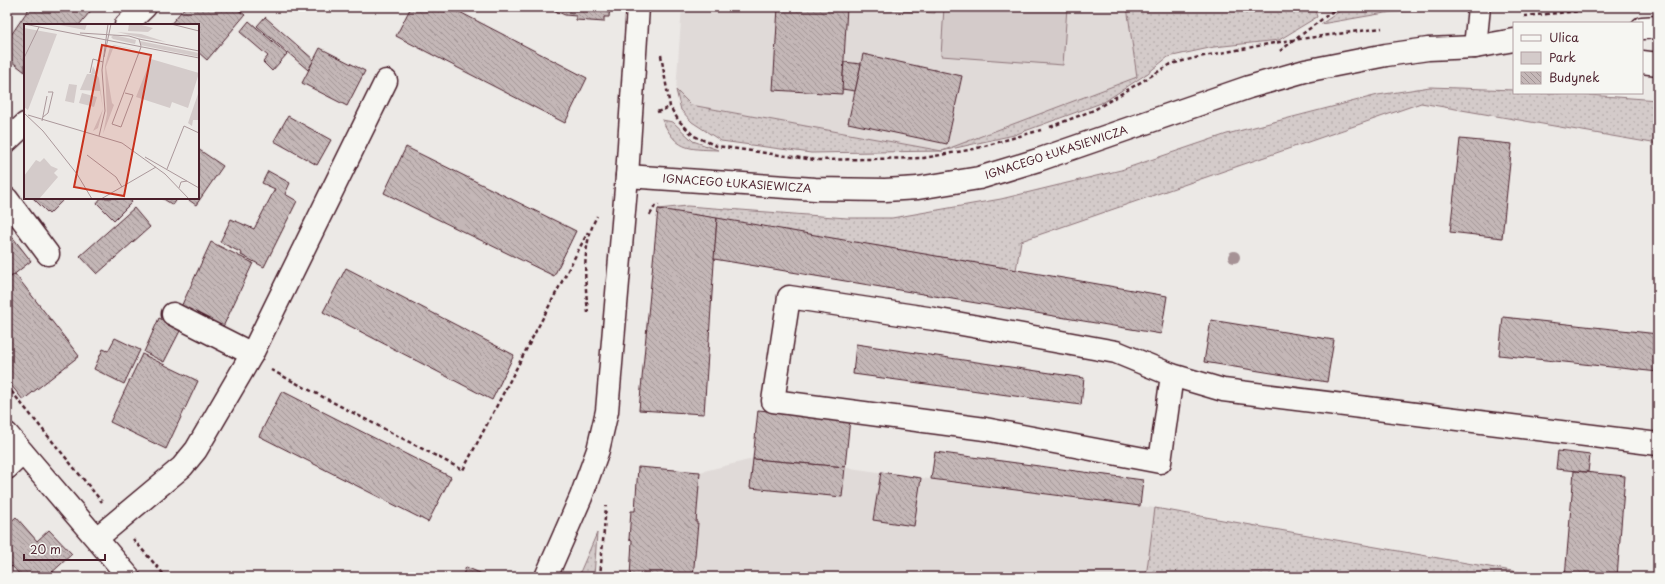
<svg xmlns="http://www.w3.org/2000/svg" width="1665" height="584" font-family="'Playpen Sans',sans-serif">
<defs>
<pattern id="green-dots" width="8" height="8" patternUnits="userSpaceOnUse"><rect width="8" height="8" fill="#d4cbca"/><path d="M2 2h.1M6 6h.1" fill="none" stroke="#b8aeae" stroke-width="1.8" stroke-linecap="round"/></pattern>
<pattern id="building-back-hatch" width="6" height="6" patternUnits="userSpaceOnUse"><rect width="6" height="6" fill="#c4b7b7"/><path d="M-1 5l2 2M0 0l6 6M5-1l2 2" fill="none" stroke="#a19495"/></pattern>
</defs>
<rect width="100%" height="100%" fill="#ece9e6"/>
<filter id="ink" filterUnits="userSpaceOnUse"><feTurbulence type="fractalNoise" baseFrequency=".025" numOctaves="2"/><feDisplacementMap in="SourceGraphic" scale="8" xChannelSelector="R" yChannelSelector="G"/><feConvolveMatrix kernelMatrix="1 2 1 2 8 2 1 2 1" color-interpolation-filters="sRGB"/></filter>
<g filter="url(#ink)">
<!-- built -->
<g fill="#e0dad8">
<polygon points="682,7 1127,7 1138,77 942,151 691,105 676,90"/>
<polygon points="753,459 850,468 921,478 1155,508 1546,577 630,577 632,540 629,539 631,511 635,511 638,467 700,472"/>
</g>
<!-- green -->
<g fill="url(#green-dots)" stroke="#8f757a">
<polygon points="1127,7 1314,7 1317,17 1279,40 1214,47 1168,57 1148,73 1104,102 1014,135 942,151 811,153 721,141 692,122 681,110 676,90 691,105 942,151 1137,77"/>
<polygon points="1346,7 1455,7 1455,9 1391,12 1321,24"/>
<polygon points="1504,7 1564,7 1506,11"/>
<polygon points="1430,87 1514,90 1514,93 1562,93 1658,100 1658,144 1421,103 1021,241 1016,270 658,209 687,206 847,218 892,218 1001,199 1121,170 1227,134 1378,95"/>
<path d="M662,120l11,2 20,19 25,9c-32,-1 -41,0 -56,-30z"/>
<polygon points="1155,508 1166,510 1546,577 1146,577"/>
<polygon points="597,533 594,577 578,577"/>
</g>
<!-- pitch -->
<g fill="#d4cbca" stroke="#8f757a">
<polygon points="881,7 935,7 935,13 881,10"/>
<polygon points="944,7 1067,7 1063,65 941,56"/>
</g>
<!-- building -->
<g fill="url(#building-back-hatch)" stroke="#4a1f2b">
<polygon points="30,7 94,7 79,25 25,25 25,72 7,58 7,41"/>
<polygon points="185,7 235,7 245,15 207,60 198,52 198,25 170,25"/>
<polygon points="235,7 246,7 241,12"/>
<polygon points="411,7 450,7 587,78 565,123 396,36"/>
<polygon points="546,7 610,7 609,17 604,17 604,22 576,20 576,16 565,15"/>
<polygon points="778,7 847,7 842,94 773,90"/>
<polygon points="265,17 314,60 308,70 257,26"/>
<polygon points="249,21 287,54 272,71 263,62 268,56 240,32"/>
<polygon points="320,48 365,71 347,106 302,83"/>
<polygon points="863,54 962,76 947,144 848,123"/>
<polygon points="844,62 861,64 855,91 842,89"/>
<polygon points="288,116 331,140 317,165 274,141"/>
<polygon points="1460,139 1512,144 1502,238 1450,232"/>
<polygon points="406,147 576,231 554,276 384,193"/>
<polygon points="198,149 223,166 196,205 186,198 198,198"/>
<polygon points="268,171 290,183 285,194 297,201 264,267 241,255 242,253 220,242 231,219 254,229 275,189 262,183"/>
<polygon points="33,198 65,198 49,214"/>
<polygon points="101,198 128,198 132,202 114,220 97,203"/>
<polygon points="162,198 178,198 173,205"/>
<polygon points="134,208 150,227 97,274 80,256"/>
<polygon points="658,209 717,218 704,414 639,410"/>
<polygon points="717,218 1167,296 1161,334 714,259"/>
<polygon points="7,230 31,261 7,280"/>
<polygon points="211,242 253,263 222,329 180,309"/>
<polygon points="346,268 514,355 492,400 323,312"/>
<polygon points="15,274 79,356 23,400 7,380 7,280"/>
<polygon points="1503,317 1658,334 1658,372 1499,355"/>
<polygon points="159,318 181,329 164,362 144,352"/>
<polygon points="1211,320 1334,340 1327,382 1204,362"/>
<polygon points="115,338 140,350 124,384 94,369 103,349 108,351"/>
<polygon points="856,344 1084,378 1081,405 853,374"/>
<polygon points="142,354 198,381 166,449 110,422"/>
<polygon points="282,391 451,477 428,522 259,436"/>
<polygon points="758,410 850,419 845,467 753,459"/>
<polygon points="1558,451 1590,455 1588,472 1556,469"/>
<polygon points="935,452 1143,480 1140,506 931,479"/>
<polygon points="753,459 845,467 842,497 750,488"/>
<polygon points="638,467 700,472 696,523 698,523 693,577 630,577 632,540 629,539 631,511 635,511"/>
<polygon points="1574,471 1625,476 1617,577 1565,577"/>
<polygon points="881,472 921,478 914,526 873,520"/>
<polygon points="16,517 37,541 49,530 72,554 47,577 22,577 12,566 7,571 7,525"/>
<polygon points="466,567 489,577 462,577"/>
<polygon points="53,571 59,577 47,577"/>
</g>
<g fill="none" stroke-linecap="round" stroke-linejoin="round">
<!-- minor casing -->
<g stroke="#4a1f2b" stroke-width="25">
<g id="minor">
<polyline points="126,25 145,7"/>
<polyline points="1642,28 1658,27"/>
<polyline points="1475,47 1479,7"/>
<polyline points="1642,62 1658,64"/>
<polyline points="7,141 25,124"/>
<polyline points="627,176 815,189 885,190 918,188 979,178 1038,160 1249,87 1305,71 1386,55 1428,49 1475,47 1514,40"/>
<polyline points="7,199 48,254"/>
<polyline points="173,314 252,354"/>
<polyline points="1172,375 1160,462 985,429 773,401 789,297 934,319 1116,352 1172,375 1223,390 1658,444"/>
<polyline points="7,434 129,577"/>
<polyline points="7,468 23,453"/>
<polyline points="97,538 182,467 196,450 252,354 386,81"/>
<polyline points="546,577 581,497 598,450 607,411 627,176 638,7"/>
</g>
</g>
<!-- path -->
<g stroke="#4a1f2b" stroke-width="2.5" stroke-dasharray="4 3" stroke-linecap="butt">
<polyline points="1524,16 1627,7"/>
<polyline points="1280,51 1338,7"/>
<polyline points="661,55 670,107 679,121 694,136 717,146 815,160 924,158 974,149 1041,130"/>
<polyline points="657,112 670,107"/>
<polyline points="1050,127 1094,110 1171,64 1199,57 1285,41 1382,28"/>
<polyline points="650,215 655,206 659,205"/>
<path d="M588,313c-3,-33 -7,-67 9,-97"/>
<polyline points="271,370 463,470 588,232"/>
<polyline points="7,386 102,502"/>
<polyline points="133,539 166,577"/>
<polyline points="600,577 606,506"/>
</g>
<!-- minor -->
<use href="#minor" stroke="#f6f6f2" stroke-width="22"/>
</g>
<!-- trees -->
<circle fill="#a69295" cx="1234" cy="257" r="6"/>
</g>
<g text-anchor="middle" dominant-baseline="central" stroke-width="3.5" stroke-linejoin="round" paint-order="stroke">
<!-- street labels -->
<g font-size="11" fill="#4a1f2b" stroke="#f6f6f2">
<text transform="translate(1056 152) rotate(-18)">IGNACEGO ŁUKASIEWICZA</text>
<text transform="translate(737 183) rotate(4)">IGNACEGO ŁUKASIEWICZA</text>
</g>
</g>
<!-- overview -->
<g transform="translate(24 24)">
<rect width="175" height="175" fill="#ece9e6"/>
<path d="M93,8l24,2 25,8 -24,-4zM90,11l22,5 -1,4 -22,-5 -2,-2zM116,17l59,12v4l-59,-12zM90,21l25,5 -25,-4 -8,21 6,36 2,2 -11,29 4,-20 -2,-48 5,-19zM127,35l48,14 -11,35 -16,-6 -2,6 -34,-11zM69,42l4,8 -5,1h5l2,3 4,31 -5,19 -5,3 10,-22 -3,-18 -20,-1 7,-16h4zM175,67v29h-6l-1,6 -4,-3zM20,134l7,8 7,3 -4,4 4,4 -19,22h-15v-23l12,-16 4,2z" fill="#d4cbca"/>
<path d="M105,0h9l15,4 -5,4 -20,-1z" fill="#d4cbca"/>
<path d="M30,0h33l-2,6zM0,4l33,6 -29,76 -4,-3z" fill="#d4cbca"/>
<path d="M45,60l8,1 -3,18 -9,-2zM58,69l15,4 -3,10 -15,-4z" fill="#d4cbca"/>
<path fill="none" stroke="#ab989b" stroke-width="1" d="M0,0l175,34M147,0l28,7M56,9l49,3 10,3 2,7M115,15l60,12M80,33l7,-33M0,34l15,-31M66,49l3,-14 10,3M101,69l8,2 -12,32 -9,-3 29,-77M0,89l19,18 34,43 15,25M4,91l94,28 43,31 24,25M19,93l5,-4 5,-21h-5M18,97l5,-25M75,112l6,-25 -3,-41 6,-46M63,131l29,22 6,10M121,133l54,31M143,145l17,-43 15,7M155,164l2,-6 6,-1M77,175l55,-32"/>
<path fill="#c8321e" fill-opacity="0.15" stroke="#c8321e" stroke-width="2" d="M78,21l49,10 -27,141 -50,-9z"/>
<rect width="175" height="175" fill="none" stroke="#4a1f2b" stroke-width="2"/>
</g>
<!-- margin -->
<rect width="1665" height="584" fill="none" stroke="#f6f6f2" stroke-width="24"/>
<rect x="12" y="12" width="1641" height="560" fill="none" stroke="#4a1f2b" stroke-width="1.5" filter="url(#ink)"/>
<!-- legend -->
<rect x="1513" y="22" width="130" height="72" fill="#f6f6f2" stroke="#b1a0a2"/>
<rect x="1521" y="35" width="20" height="6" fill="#f6f6f2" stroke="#b1a0a2"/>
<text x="1549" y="42" font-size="12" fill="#4a1f2b">Ulica</text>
<rect x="1521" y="52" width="20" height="12" fill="#d4cbca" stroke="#b1a0a2"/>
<text x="1549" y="62" font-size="12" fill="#4a1f2b">Park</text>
<rect x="1521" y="72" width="20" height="12" fill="url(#building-back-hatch)" stroke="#b1a0a2"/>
<text x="1549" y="82" font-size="12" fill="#4a1f2b">Budynek</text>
<!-- scale -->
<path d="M24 554v6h81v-6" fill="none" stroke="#4a1f2b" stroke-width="2"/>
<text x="30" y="554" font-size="12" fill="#4a1f2b" stroke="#f6f6f2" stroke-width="3" paint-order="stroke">20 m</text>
</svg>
